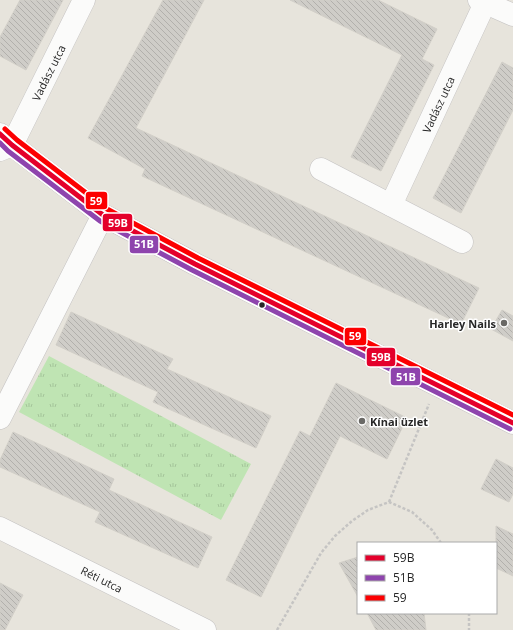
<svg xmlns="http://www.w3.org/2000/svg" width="513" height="630" font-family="'Open Sans',sans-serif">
<defs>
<pattern id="park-tufts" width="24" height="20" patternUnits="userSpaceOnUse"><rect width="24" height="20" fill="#bfe4b3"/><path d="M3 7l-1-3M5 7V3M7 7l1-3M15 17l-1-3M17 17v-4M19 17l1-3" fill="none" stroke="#a4c49a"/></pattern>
<pattern id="building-back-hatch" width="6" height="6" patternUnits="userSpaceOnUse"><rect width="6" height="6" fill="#cfcdc8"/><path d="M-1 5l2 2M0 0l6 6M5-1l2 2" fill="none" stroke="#b2b0ac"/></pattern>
</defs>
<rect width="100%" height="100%" fill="#e7e4dc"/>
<!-- park -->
<polygon fill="url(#park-tufts)" points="49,356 251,464 221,520 19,412"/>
<!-- building -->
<g fill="url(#building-back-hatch)" stroke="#d2cfc8">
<polygon points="20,0 63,0 26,70 0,56 0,37"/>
<polygon points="163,0 204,0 136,128 479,288 461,324 142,176 145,169 88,138"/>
<polygon points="290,0 378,0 437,29 422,59 434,65 381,171 351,157 402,55"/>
<polygon points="502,62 513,68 513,110 461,213 433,198"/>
<polygon points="502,310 513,316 513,341 491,329"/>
<polygon points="71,312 173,359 167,369 271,416 256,448 153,402 158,392 56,345"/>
<polygon points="336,383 407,418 387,459 340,436 261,597 226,580 300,431 310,436"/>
<polygon points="13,432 114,479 109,490 212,537 198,568 95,522 100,512 0,467 0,460"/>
<polygon points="496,459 513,468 513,494 509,502 481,489"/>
<polygon points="496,526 513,534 513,576 496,568"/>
<polygon points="358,557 358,597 339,563"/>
<polygon points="0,583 23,595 5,630 0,630"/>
<polygon points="367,613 424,613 426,630 376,630"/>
</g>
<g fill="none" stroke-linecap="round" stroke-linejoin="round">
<!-- minor casing -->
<g stroke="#c4c2c2" stroke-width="23">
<g id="minor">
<polyline points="479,0 513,15"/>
<polyline points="0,134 12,145 103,215 195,264 513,423"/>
<path id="s1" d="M0,150l12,-5 72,-145"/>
<polyline points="321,169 462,242"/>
<path id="s2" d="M391,205l94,-202"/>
<polyline points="0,418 103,215"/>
<path id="s3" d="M0,528l205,102"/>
</g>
</g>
<!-- path -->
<g stroke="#c5c4c3" stroke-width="2.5" stroke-dasharray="3 2" stroke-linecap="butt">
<polyline points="389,502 429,404"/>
<polyline points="469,613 469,630"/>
<polyline points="277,630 321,553 335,536 352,521 368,510 389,502 412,512 432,530 441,543"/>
</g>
<!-- minor -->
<use href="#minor" stroke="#fbfbfa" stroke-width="22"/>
<!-- bus-1 casing -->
<g stroke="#fff" stroke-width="8">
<polyline id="bus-1" points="0,134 12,145 103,215 195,264 513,423"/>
</g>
<!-- bus-2 casing -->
<g stroke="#fff" stroke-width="8">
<polyline id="bus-2" points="0,143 8,151 100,221 192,270 510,429"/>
</g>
<!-- bus-3 casing -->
<g stroke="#fff" stroke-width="8">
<polyline id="bus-3" points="5,129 17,140 107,209 198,258 513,415"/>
</g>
<!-- bus-1 -->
<use href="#bus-1" stroke="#e4002b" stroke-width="5"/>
<!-- bus-2 -->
<use href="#bus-2" stroke="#8e44ad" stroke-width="5"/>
<!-- bus-3 -->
<use href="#bus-3" stroke="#fc0001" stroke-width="5"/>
</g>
<!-- markers -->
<circle fill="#272727" stroke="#fff" stroke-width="1.5" cx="262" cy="305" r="3.5"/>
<g fill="#6a6966" stroke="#fff" stroke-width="1.5">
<circle cx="504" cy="323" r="4"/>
<circle cx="362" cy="421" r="4"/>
</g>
<g text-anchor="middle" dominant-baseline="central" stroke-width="3" stroke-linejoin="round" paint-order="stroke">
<!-- street labels -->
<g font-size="11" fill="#272727" stroke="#fff">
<text stroke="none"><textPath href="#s1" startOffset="94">Vadász utca</textPath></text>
<text stroke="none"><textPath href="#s2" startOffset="111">Vadász utca</textPath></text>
<text stroke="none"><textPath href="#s3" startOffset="114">Réti utca</textPath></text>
</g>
<!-- poi labels -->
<g font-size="11" font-weight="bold" fill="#272727" stroke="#fff" text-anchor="end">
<text x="496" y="323">Harley Nails</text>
<text x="370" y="421" text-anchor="start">Kínai üzlet</text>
</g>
</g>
<g stroke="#fff" stroke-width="1.5">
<rect x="85" y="191" width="23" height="19" rx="4" fill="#fc0001"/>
<rect x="102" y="213" width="31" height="19" rx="4" fill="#e4002b"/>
<rect x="129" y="235" width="30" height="19" rx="4" fill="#8e44ad"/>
<rect x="344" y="327" width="23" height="19" rx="4" fill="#fc0001"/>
<rect x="366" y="347" width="30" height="20" rx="4" fill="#e4002b"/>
<rect x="390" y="367" width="31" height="19" rx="4" fill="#8e44ad"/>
</g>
<g font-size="11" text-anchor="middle" font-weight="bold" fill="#fff">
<text x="96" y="205">59</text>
<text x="118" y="227">59B</text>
<text x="144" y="248">51B</text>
<text x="355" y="340">59</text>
<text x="381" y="361">59B</text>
<text x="406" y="381">51B</text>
</g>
<!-- legend -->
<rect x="357" y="542" width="140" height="72" fill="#ffffff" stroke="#a9a9a9"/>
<rect x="365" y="555" width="20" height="6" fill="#e4002b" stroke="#a9a9a9"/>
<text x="393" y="562" font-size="12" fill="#272727">59B</text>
<rect x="365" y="575" width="20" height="6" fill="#8e44ad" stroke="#a9a9a9"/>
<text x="393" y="582" font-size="12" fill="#272727">51B</text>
<rect x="365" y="595" width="20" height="6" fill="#fc0001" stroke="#a9a9a9"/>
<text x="393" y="602" font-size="12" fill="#272727">59</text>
</svg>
